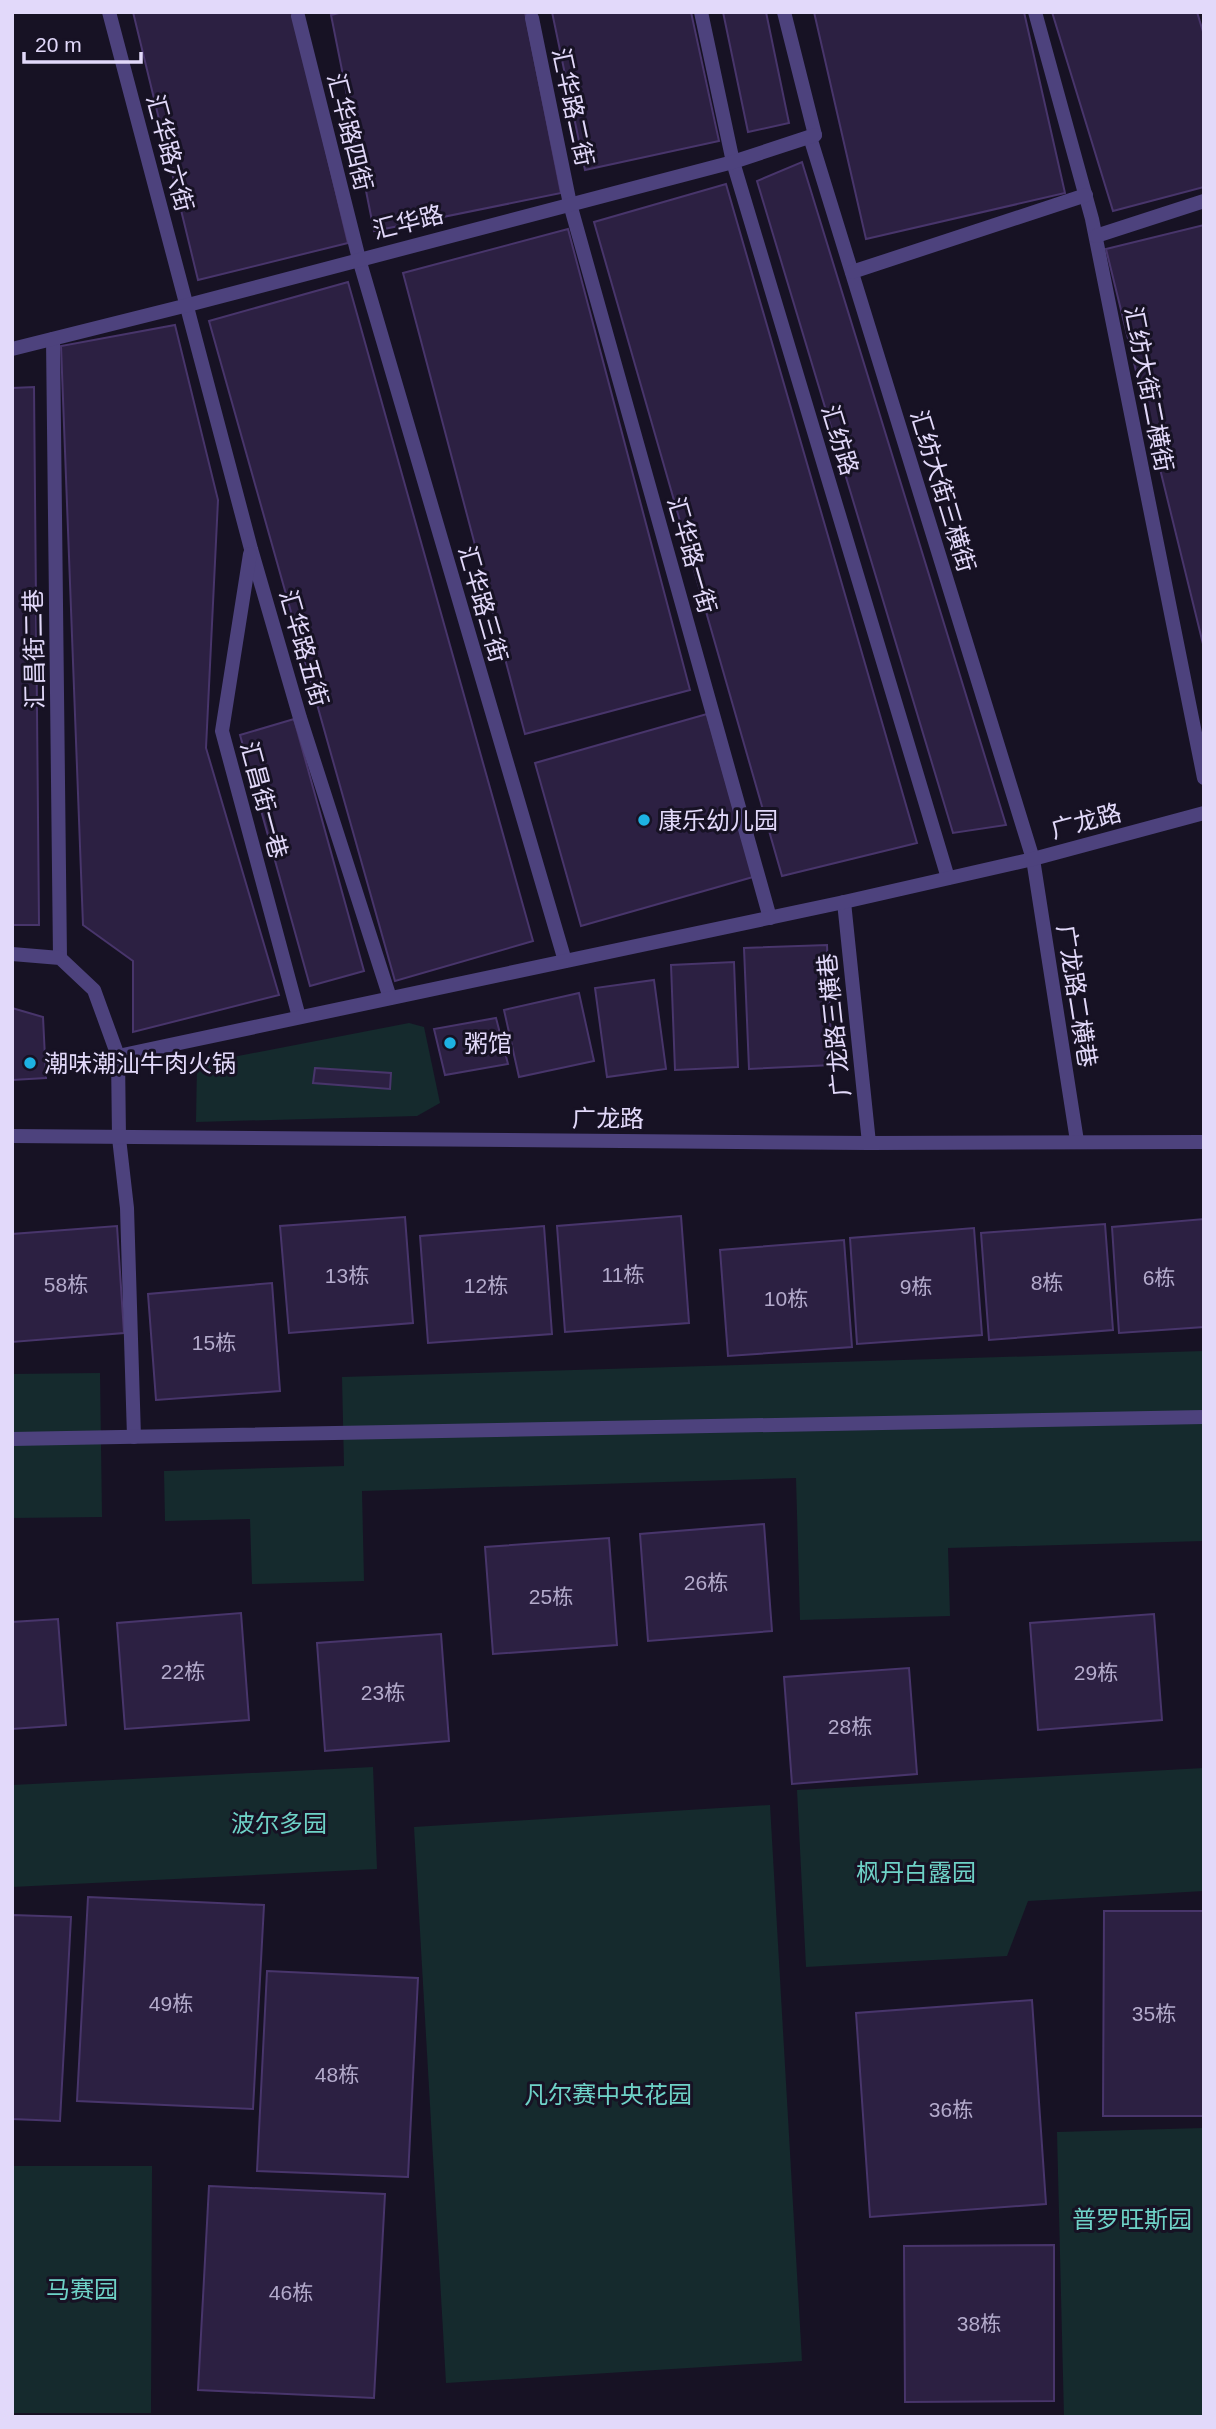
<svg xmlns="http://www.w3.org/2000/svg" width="1216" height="2429" font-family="Arial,'Noto Sans SC',sans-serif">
<rect width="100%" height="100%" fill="#171224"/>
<!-- green -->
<g fill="#152a2d">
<polygon points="409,1023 424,1027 440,1103 417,1116 196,1122 197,1064"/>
<polygon points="1204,1351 1204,1541 948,1548 950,1616 800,1620 796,1478 362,1491 364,1581 252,1584 250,1519 165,1521 164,1471 344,1466 342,1377"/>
<polygon points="100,1373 102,1517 12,1518 12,1374"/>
<polygon points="373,1767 377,1869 12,1887 12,1785"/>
<polygon points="1204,1768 1204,1891 1028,1901 1007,1956 806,1967 797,1790"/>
<polygon points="770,1805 802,2361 446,2383 414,1827"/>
<polygon points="1204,2128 1204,2417 1064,2417 1057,2132"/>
<polygon points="12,2166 152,2166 151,2413 12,2413"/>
</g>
<!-- building -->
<g fill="#2c2042" stroke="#48356b" stroke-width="2">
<polygon points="133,12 293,12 348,243 198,280"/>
<polygon points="343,12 525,12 561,193 374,231 331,15"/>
<polygon points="552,12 691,12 719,141 585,170"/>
<polygon points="723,12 766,12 789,123 748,132"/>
<polygon points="814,12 1024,12 1065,193 866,239"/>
<polygon points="1052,12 1197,12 1204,35 1204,187 1113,211"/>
<polygon points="802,162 1006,825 953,833 757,181"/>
<polygon points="726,184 917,843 782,876 594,222"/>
<polygon points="1204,225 1204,648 1106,249"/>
<polygon points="568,229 690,690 525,734 403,273"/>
<polygon points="348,282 533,941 395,981 209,321"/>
<polygon points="175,325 218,500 206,748 279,995 133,1032 133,961 83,925 61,346"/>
<polygon points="34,387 39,925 12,925 12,388"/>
<polygon points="707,714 753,877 581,926 535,763"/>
<polygon points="294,719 364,971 310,986 240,735"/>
<polygon points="827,945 832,1065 749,1069 744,948"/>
<polygon points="734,962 738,1067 675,1070 671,965"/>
<polygon points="654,980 666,1069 607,1077 595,988"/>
<polygon points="579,993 594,1061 519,1077 504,1010"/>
<polygon points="12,1008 43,1017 46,1078 12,1080"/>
<polygon points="496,1018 508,1064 445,1075 434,1029"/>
<polygon points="315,1068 391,1073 390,1089 313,1083"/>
<polygon points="681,1216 689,1323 565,1332 557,1226"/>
<polygon points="405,1217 413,1323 289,1333 280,1226"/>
<polygon points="1204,1219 1204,1327 1119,1333 1112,1227"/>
<polygon points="1105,1224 1113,1330 989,1340 981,1233"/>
<polygon points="117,1226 124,1333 12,1342 12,1234"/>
<polygon points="544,1226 552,1334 428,1343 420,1236"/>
<polygon points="974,1228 982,1335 857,1344 850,1238"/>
<polygon points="844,1240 852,1347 728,1356 720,1250"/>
<polygon points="272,1283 280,1391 156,1400 148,1294"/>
<polygon points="764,1524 772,1631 648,1641 640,1534"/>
<polygon points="609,1538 617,1645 493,1654 485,1547"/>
<polygon points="241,1613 249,1720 125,1729 117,1623"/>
<polygon points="1154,1614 1162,1720 1038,1730 1030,1623"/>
<polygon points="58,1619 66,1725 12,1729 12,1622"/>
<polygon points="441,1634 449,1741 325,1751 317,1643"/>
<polygon points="909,1668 917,1774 792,1784 784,1677"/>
<polygon points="88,1897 264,1905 253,2109 77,2101"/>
<polygon points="1104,1911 1204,1911 1204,2116 1103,2116"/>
<polygon points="12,1915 71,1917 60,2121 12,2119"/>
<polygon points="267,1971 418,1978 408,2177 257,2171"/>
<polygon points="1032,2000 1046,2204 870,2217 856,2013"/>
<polygon points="209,2186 385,2194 374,2398 198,2390"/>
<polygon points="1054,2245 1054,2401 905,2402 904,2246"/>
</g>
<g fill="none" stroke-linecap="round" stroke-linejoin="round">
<!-- lane -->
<g stroke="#4d427d" stroke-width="14">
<polyline points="109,12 251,549 300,718 390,998"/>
<polyline points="784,12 815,135"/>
<polyline points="1035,12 1092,219 1204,778"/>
<polyline points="298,16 359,259 565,961"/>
<polyline points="532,18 570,204 770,918"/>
<polyline points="810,137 1033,859 1077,1141"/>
<polyline points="1096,236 1204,201"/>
<polyline points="852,272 1086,195"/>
<polyline points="53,339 60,958"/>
<polyline points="250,554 222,731 299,1017"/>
<polyline points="844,902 869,1143"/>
<polyline points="119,1138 127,1208 134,1437"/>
<polyline points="12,1439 1204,1417"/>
</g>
<!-- street -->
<g stroke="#4d427d" stroke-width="14">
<polyline points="701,12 733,162 948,878"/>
<polyline points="12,349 188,305 733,162 815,135"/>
<polyline points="12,954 60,958 94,990 118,1056 119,1138"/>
<polyline points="118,1056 844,902 1033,859 1204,813"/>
<polyline points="12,1136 869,1143 1204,1142"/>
</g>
</g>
<!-- markers -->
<g fill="#1db2e3" stroke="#171224" stroke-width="2.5">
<circle cx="644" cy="820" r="7"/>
<circle cx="450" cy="1043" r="7"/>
<circle cx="30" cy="1063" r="7"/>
</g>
<g text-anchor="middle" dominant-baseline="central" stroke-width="6" stroke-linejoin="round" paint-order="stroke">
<!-- number labels -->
<g font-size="21" fill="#b4abcc">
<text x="623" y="1274">11栋</text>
<text x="347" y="1275">13栋</text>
<text x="1159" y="1277">6栋</text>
<text x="1047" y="1282">8栋</text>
<text x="66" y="1284">58栋</text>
<text x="486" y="1285">12栋</text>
<text x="916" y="1286">9栋</text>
<text x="786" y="1298">10栋</text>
<text x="214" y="1342">15栋</text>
<text x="706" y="1582">26栋</text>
<text x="551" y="1596">25栋</text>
<text x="183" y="1671">22栋</text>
<text x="1096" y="1672">29栋</text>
<text x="383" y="1692">23栋</text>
<text x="850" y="1726">28栋</text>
<text x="171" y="2003">49栋</text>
<text x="1154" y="2013">35栋</text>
<text x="337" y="2074">48栋</text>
<text x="951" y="2109">36栋</text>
<text x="291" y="2292">46栋</text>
<text x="979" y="2323">38栋</text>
</g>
<!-- street labels -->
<g font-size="24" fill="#e2d9fa" stroke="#171224">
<text transform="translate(573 107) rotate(78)">汇华路二街</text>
<text transform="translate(350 132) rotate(76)">汇华路四街</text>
<text transform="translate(170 153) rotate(75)">汇华路六街</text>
<text transform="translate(408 222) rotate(-14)">汇华路</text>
<text transform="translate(1149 389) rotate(79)">汇纺大街二横街</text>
<text transform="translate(840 440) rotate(73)">汇纺路</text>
<text transform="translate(943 491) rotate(73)">汇纺大街三横街</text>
<text transform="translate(692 555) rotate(74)">汇华路一街</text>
<text transform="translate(483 604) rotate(74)">汇华路三街</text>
<text transform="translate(304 648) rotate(74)">汇华路五街</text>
<text transform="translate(34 649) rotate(-91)">汇昌街二巷</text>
<text transform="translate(264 800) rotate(75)">汇昌街一巷</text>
<text transform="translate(1086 821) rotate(-15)">广龙路</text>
<text transform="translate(1077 996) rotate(81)">广龙路二横巷</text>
<text transform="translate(834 1025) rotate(-96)">广龙路三横巷</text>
<text x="608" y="1118">广龙路</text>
</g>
<!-- poi labels -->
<g font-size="24" fill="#e2d9fa" stroke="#171224" text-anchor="start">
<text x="658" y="820">康乐幼儿园</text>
<text x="464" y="1043">粥馆</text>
<text x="44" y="1063">潮味潮汕牛肉火锅</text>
</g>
<!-- park labels -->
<g font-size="24" fill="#6ed2c7" stroke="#171224">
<text x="279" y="1823">波尔多园</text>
<text x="916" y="1872">枫丹白露园</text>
<text x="608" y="2094">凡尔赛中央花园</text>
<text x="1132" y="2219">普罗旺斯园</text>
<text x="82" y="2289">马赛园</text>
</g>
</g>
<!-- border -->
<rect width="1216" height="2429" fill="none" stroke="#e2d9fa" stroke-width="28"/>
<!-- scale -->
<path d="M24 52v10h117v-10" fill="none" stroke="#e2d9fa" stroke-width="3.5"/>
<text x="35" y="52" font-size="21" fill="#e2d9fa" stroke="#171224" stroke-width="5" paint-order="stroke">20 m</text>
</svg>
